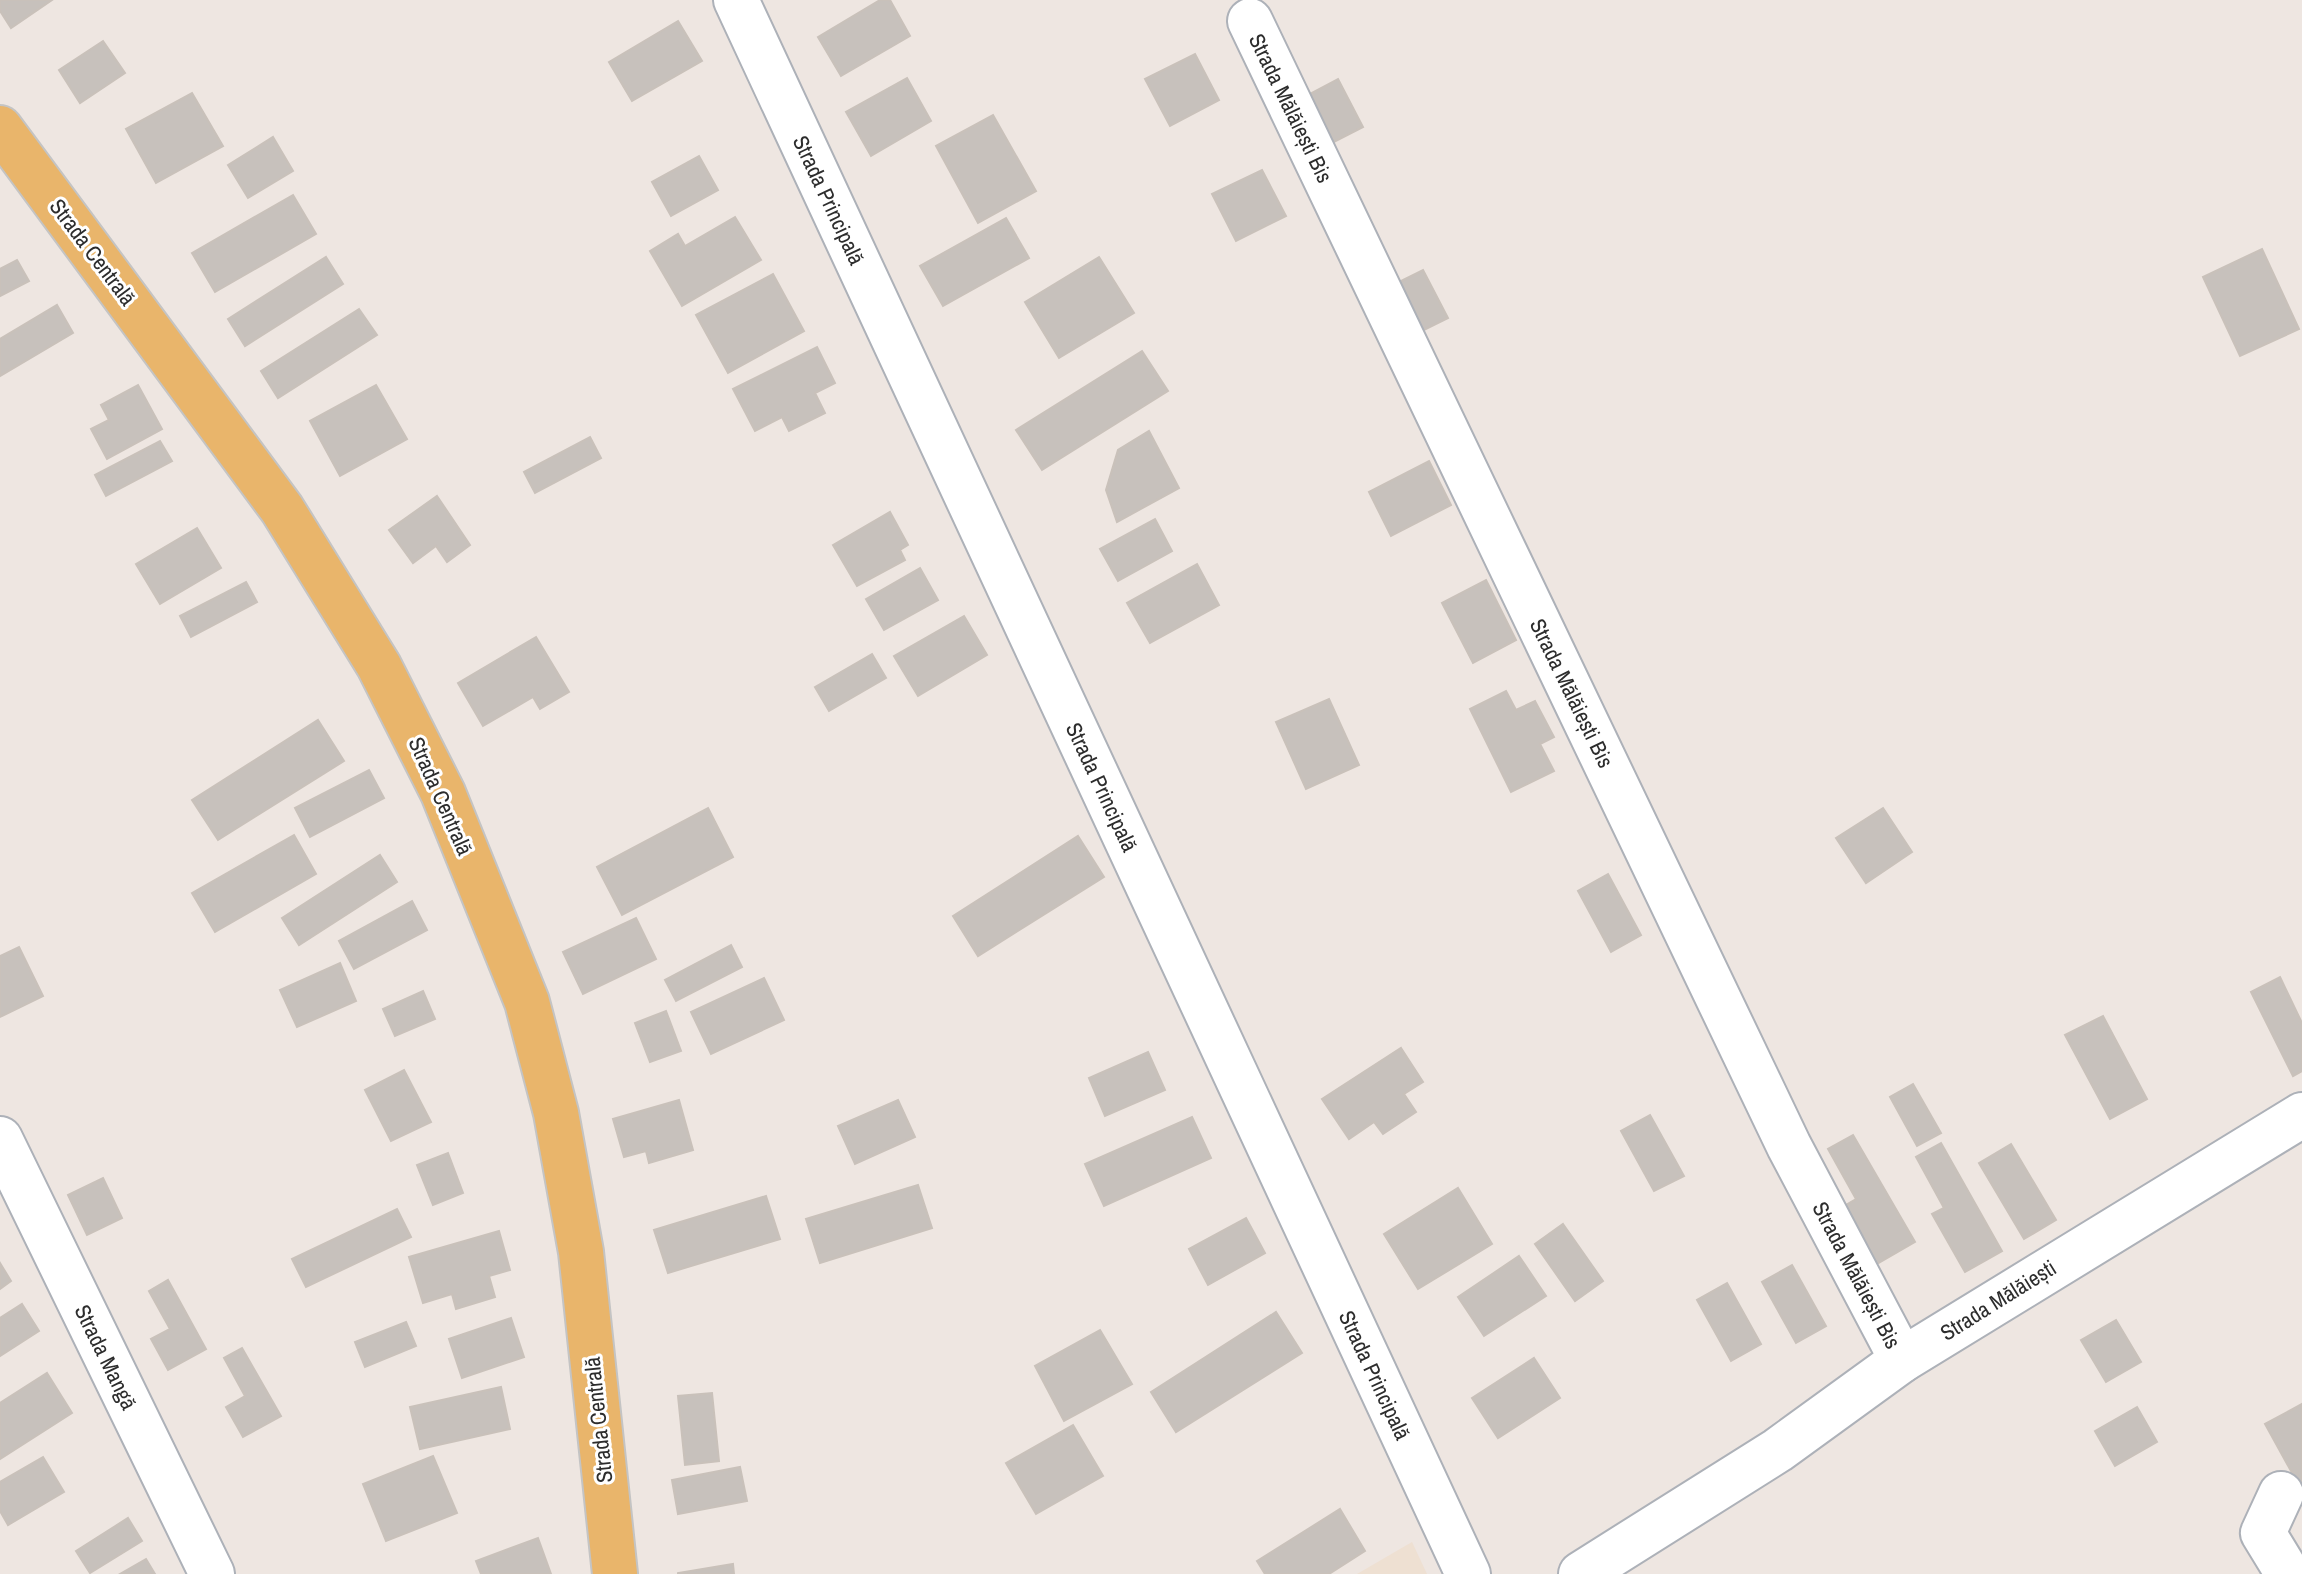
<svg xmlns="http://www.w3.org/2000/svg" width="2302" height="1574" font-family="'Archivo Narrow',sans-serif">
<rect width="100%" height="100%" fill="#eee6e1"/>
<!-- education -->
<polygon fill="#eee0d2" points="1412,1542 1427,1574 1357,1574"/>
<!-- building -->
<g fill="#c7c1bc" stroke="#c9c1ba" stroke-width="2">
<polygon points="0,0 52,0 11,28 0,11"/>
<polygon points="880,0 890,0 910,36 841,76 818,37"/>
<polygon points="678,21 702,61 632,101 609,62"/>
<polygon points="103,41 125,73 80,103 59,70"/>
<polygon points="1195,54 1219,100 1170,126 1145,79"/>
<polygon points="907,78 931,121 871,156 846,112"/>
<polygon points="1338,79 1363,127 1334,142 1310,94"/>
<polygon points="192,93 223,146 156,183 126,129"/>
<polygon points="993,115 1036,191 978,223 936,146"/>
<polygon points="273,137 293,171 248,198 228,165"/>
<polygon points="699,156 718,190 671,216 652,182"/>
<polygon points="1262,170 1286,216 1236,241 1212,194"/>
<polygon points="293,195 316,234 215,292 192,253"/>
<polygon points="735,217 761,260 682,306 650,251 678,234 685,246"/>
<polygon points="1006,218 1029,258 943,306 920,266"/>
<polygon points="2262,249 2299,329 2240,356 2203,277"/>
<polygon points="326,257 343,284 245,346 228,319"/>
<polygon points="1099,257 1134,313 1059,358 1025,302"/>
<polygon points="17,260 29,281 0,296 0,269"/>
<polygon points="1423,270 1448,318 1420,332 1395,284"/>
<polygon points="773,274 804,331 728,373 696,315"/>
<polygon points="57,305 73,333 0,376 0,339"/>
<polygon points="359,309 377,335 278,398 261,371"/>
<polygon points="817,347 835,383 815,393 825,413 789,431 782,417 755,431 733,389"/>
<polygon points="1142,351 1168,391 1042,470 1016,430"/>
<polygon points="138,385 162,429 107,459 91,429 109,420 101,405"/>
<polygon points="376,385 407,439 340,476 310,421"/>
<polygon points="1149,431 1179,488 1117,522 1106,490 1118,450"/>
<polygon points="590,437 601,458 535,493 524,472"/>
<polygon points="160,441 172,461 106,496 95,475"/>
<polygon points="1429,461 1451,505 1391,536 1369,492"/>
<polygon points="437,496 470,545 447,562 436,546 413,563 389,530"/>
<polygon points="890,512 908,545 900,550 905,560 857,586 833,545"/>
<polygon points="1155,519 1172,551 1118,581 1100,549"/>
<polygon points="197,528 221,568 160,604 136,564"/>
<polygon points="1197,564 1219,605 1150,643 1127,603"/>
<polygon points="920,568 938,600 884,630 866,599"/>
<polygon points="1486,580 1516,640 1473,663 1442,603"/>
<polygon points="246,582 257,602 191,637 180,616"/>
<polygon points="964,616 987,655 918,696 894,656"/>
<polygon points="536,637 569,692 540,709 533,697 483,726 458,683"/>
<polygon points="872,654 886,678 829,711 815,687"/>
<polygon points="1506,691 1516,710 1535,701 1554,737 1540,744 1554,771 1511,792 1470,709"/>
<polygon points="1329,699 1359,765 1306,789 1276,722"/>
<polygon points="318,720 344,761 218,840 192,800"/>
<polygon points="369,770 384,798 310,837 295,808"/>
<polygon points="708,808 733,857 622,915 597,867"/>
<polygon points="1883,808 1912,852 1866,883 1836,838"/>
<polygon points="294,835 316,874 215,932 192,893"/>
<polygon points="1078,836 1104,877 978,956 953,916"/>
<polygon points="380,855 397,882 299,945 282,918"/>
<polygon points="1608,874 1641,935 1611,952 1578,891"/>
<polygon points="412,901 427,930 354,969 339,941"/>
<polygon points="636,918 656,959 583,994 563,952"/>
<polygon points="731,945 742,967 676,1001 665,980"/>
<polygon points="19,947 43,996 0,1017 0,956"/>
<polygon points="340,963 356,1001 297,1027 280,990"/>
<polygon points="2280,977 2302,1023 2302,1071 2293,1076 2251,992"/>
<polygon points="764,978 784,1020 711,1054 691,1012"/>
<polygon points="423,991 435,1019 395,1036 383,1009"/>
<polygon points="666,1011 681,1051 650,1062 635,1023"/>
<polygon points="2103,1016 2147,1099 2110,1119 2065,1035"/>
<polygon points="1401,1048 1423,1082 1404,1094 1416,1112 1383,1134 1374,1122 1349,1139 1322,1099"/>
<polygon points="1148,1052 1165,1090 1105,1116 1089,1078"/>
<polygon points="404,1070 431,1122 391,1141 365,1090"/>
<polygon points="1913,1084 1941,1133 1917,1146 1890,1097"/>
<polygon points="679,1100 693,1150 649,1163 646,1151 624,1157 613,1119"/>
<polygon points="898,1100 915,1137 855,1164 838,1126"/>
<polygon points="1650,1115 1684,1176 1654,1191 1621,1131"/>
<polygon points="1192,1117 1211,1158 1104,1206 1085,1164"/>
<polygon points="1853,1135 1915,1242 1877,1264 1844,1206 1856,1199 1828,1149"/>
<polygon points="1941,1143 2002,1251 1965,1272 1932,1214 1944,1208 1916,1157"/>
<polygon points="2011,1144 2056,1220 2024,1239 1979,1163"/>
<polygon points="448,1153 463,1193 433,1205 417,1165"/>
<polygon points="103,1178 122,1218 87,1235 68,1195"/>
<polygon points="918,1185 932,1228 820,1263 806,1219"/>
<polygon points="1458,1188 1492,1244 1418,1289 1384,1234"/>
<polygon points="766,1196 780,1239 668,1273 654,1230"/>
<polygon points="397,1209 411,1237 306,1287 292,1259"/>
<polygon points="1246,1218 1265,1253 1208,1285 1189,1249"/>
<polygon points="1563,1224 1603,1281 1575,1301 1535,1244"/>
<polygon points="499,1231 510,1270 489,1276 495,1297 456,1309 452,1294 423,1303 409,1257"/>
<polygon points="1519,1256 1546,1296 1484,1336 1458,1297"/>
<polygon points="0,1263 11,1281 0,1289"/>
<polygon points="1792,1265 1826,1326 1796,1343 1762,1282"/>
<polygon points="168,1280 206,1349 168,1370 151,1339 170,1329 149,1291"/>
<polygon points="1727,1283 1761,1344 1731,1361 1697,1300"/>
<polygon points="22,1304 39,1331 0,1356 0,1318"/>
<polygon points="1276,1312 1302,1353 1176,1432 1151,1392"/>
<polygon points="511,1318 524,1357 462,1378 449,1339"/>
<polygon points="2116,1320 2141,1362 2106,1382 2081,1340"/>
<polygon points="406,1322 416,1346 365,1367 355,1342"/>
<polygon points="1100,1330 1132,1384 1064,1421 1035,1366"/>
<polygon points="242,1348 281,1416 243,1437 226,1407 245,1396 224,1358"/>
<polygon points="1534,1358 1560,1398 1498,1438 1472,1398"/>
<polygon points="47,1373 72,1413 0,1459 0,1403"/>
<polygon points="501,1387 510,1429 420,1449 410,1407"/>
<polygon points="712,1393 719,1461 685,1465 678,1396"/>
<polygon points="2302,1404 2302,1491 2265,1424"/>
<polygon points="2137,1407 2157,1442 2115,1466 2095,1431"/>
<polygon points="1073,1425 1103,1476 1036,1514 1006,1463"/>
<polygon points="433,1456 457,1513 386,1541 363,1484"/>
<polygon points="43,1457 64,1492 8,1525 0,1511 0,1482"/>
<polygon points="740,1467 747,1501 678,1514 672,1480"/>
<polygon points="1340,1509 1365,1551 1329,1574 1265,1574 1257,1561"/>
<polygon points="128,1518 142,1541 90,1573 76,1551"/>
<polygon points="538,1538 551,1574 481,1574 476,1561"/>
<polygon points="146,1559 155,1574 120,1574"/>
<polygon points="733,1564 734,1574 678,1574 678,1573"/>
</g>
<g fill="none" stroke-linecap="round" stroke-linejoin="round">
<!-- minor casing -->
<g stroke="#adb1b8" stroke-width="48">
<g id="minor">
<polyline points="736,0 1468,1574"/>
<polyline points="1250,21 1789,1146 1902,1360"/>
<polyline points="0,1139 212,1574"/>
<polyline points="2281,1494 2263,1533 2288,1574"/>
<polyline points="1581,1574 1778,1450 1902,1360 2302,1115"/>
</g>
</g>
<!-- major casing -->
<g stroke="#c4c4c4" stroke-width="48">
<polyline id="major" points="0,128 282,509 379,666 443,793 527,1002 556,1113 581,1252 615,1574"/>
</g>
<!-- minor -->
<use href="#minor" stroke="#fff" stroke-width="44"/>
<!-- major -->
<use href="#major" stroke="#e9b56b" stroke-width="44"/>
</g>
<g text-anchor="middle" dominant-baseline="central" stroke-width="6" stroke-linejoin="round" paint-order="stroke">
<!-- street labels -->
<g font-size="22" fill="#2d2d2d" stroke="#fff">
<text transform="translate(1291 108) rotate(64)">Strada Mălăiești Bis</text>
<text transform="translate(829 200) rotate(65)">Strada Principală</text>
<text transform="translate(93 252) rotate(53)">Strada Centrală</text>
<text transform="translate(1572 693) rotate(64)">Strada Mălăiești Bis</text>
<text transform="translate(1102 787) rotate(65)">Strada Principală</text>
<text transform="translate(441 796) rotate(66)">Strada Centrală</text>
<text transform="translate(1857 1275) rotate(62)">Strada Mălăiești Bis</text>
<text transform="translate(1998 1300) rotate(-32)">Strada Mălăiești</text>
<text transform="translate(106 1357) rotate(64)">Strada Mangă</text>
<text transform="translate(1375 1375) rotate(65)">Strada Principală</text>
<text transform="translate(598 1420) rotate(-96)">Strada Centrală</text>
</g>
</g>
</svg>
